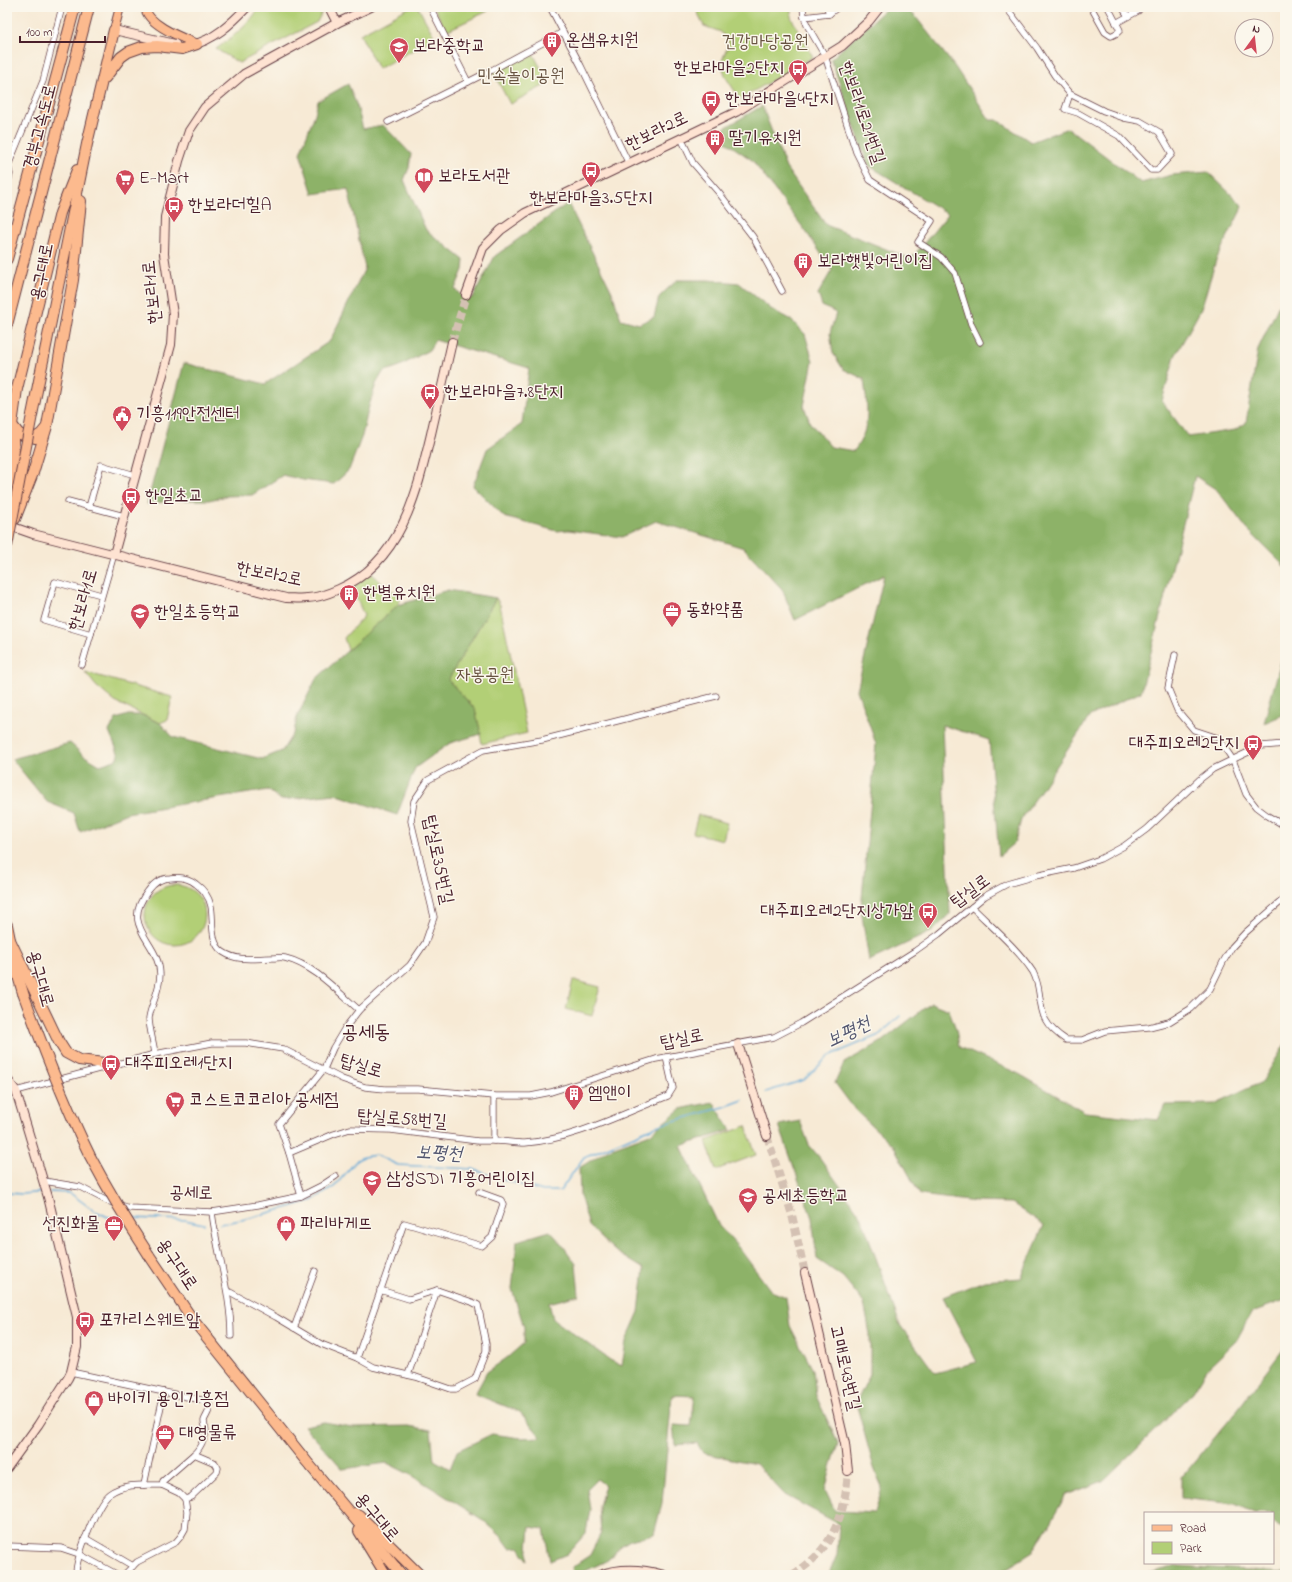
<svg xmlns="http://www.w3.org/2000/svg" width="1292" height="1582" font-family="'Indie Flower','Poor Story',sans-serif">
<rect width="100%" height="100%" fill="#fbf7ec"/>
<filter id="ink" filterUnits="userSpaceOnUse"><feTurbulence type="fractalNoise" baseFrequency=".025" numOctaves="2"/><feDisplacementMap in="SourceGraphic" scale="8" xChannelSelector="R" yChannelSelector="G"/><feConvolveMatrix kernelMatrix="1 2 1 2 8 2 1 2 1" color-interpolation-filters="sRGB"/></filter>
<filter id="wash" filterUnits="userSpaceOnUse"><feTurbulence type="fractalNoise" baseFrequency=".012" numOctaves="4" result="noise"/><feDisplacementMap in="SourceGraphic" scale="16" xChannelSelector="R" yChannelSelector="G"/><feGaussianBlur stdDeviation="0.9" result="paint"/><feColorMatrix in="noise" values="0 0 0 0 0 0 0 0 0 0 0 0 0 0 0 0 0 1.4 0 .05"/><feComposite in="paint" operator="in"/></filter>
<g filter="url(#wash)">
<rect width="100%" height="100%" fill="#f7ead5"/>
<!-- green -->
<g fill="#b2cf76" stroke="#7e7750">
<path d="M259,7h61l2,5 -5,10 -78,41 -23,-14c16,-12 34,-24 43,-42z"/>
<polygon points="410,7 418,7 435,38 378,69 360,34"/>
<polygon points="434,7 486,7 488,11 446,31"/>
<polygon points="695,7 791,7 791,17 813,57 740,99 725,76 721,63 729,43 721,32 704,26"/>
<polygon points="531,50 549,83 510,104 492,70"/>
<polygon points="369,571 389,590 402,594 398,605 348,650 344,638 364,616 351,584"/>
<polygon points="496,598 500,605 527,733 482,744 475,709 448,680"/>
<polygon points="85,672 172,697 167,720 160,723 115,702 96,686"/>
<polygon points="698,815 727,823 723,840 693,833"/>
<circle cx="175" cy="915" r="30"/>
<polygon points="573,980 600,987 592,1016 566,1009"/>
<polygon points="746,1126 756,1155 716,1170 706,1141"/>
</g>
<!-- forest -->
<g fill="#8db267" stroke="#6c6849">
<path d="M888,7h15l12,9 40,51 35,53h7l34,22 37,-14 73,55 31,-8 36,-3 35,34 -27,54 -15,49 -26,47 -13,45 26,36 47,-7 11,-7 12,-74 27,-57v275l-38,-38 -30,-39 -22,-14 -54,216 -51,24 -69,104 -6,22 -16,14 -10,-116 -47,-15 8,189 -17,17 -64,30 -8,-52 15,-165 -19,-54 27,-115 -89,45 -13,-31 -38,-41 -88,-27 -34,16 -54,-7 -11,1 -53,-14 -31,-31 14,-37 35,-25 7,-56 -94,-28 -6,10 -29,16 -17,6 -7,12 -7,22 -7,30 -13,34 -15,14 -31,-4 -20,-5 -31,20 -25,1 -18,4h-29l-33,4 37,-141 81,21 65,-43 35,-73 -17,-79 -35,5 -13,-41 15,-39 3,-13 30,-17 9,22 6,23 20,-4 28,29 -2,14 -5,12 22,50 38,30 -1,10 -8,19 10,11 8,-3 22,-41 73,-53 44,89 9,27 18,5 15,-7 5,-20 18,-17h31l31,3 32,26 20,11 14,14 8,27 -9,45 6,17 21,24 23,4c18,-24 13,-44 10,-72l-21,-10 -10,-16 -3,-20 6,-20 -14,-7 -4,-12 14,-24 -25,-37 -55,-73 -38,-26 48,-28 24,62 40,57 85,34 37,-45 -80,-49 -37,-106z"/>
<polygon points="448,590 496,598 448,680 475,709 481,734 450,743 415,768 397,815 335,794 281,800 268,790 127,813 80,832 74,813 47,802 12,759 70,743 83,755 100,765 115,760 119,755 109,731 116,719 128,715 142,715 160,723 173,737 262,759 282,751 294,732 297,717 316,679 398,605"/>
<polygon points="1285,647 1285,714 1264,723"/>
<polygon points="931,1003 949,1010 956,1029 959,1047 1019,1074 1085,1112 1158,1120 1165,1105 1214,1104 1262,1082 1285,1044 1285,1300 1252,1312 1236,1341 1208,1368 1191,1395 1103,1481 1066,1495 1033,1552 999,1573 999,1575 828,1575 837,1555 839,1524 785,1495 756,1464 703,1453 697,1443 675,1445 673,1425 691,1426 695,1396 672,1395 662,1503 654,1534 630,1540 622,1545 608,1560 577,1575 573,1575 572,1567 590,1555 601,1533 599,1506 605,1485 597,1479 587,1489 590,1509 586,1533 567,1554 550,1561 544,1529 530,1527 527,1560 519,1547 510,1548 502,1537 483,1520 413,1476 387,1463 343,1469 304,1426 324,1422 352,1427 409,1426 431,1430 434,1460 450,1469 457,1451 492,1434 521,1438 541,1437 520,1412 475,1394 487,1372 508,1357 524,1343 524,1327 512,1289 517,1241 550,1231 561,1243 576,1264 579,1295 549,1303 553,1319 610,1360 622,1366 626,1341 639,1312 644,1269 615,1251 589,1226 580,1195 579,1168 609,1149 650,1134 680,1109 713,1102 731,1130 681,1146 719,1226 739,1248 771,1291 786,1297 790,1326 813,1370 816,1396 838,1443 825,1490 835,1511 875,1513 882,1487 874,1468 856,1403 870,1374 870,1334 864,1303 843,1277 817,1259 812,1218 779,1125 800,1121 809,1145 820,1158 861,1216 900,1325 935,1373 977,1362 943,1297 984,1281 1021,1278 1044,1225 1012,1203 976,1202 920,1195 893,1145 856,1111 835,1083 844,1063 881,1042"/>
<polygon points="1285,1347 1285,1528 1273,1522 1273,1513 1254,1513 1235,1504 1181,1498 1181,1478 1231,1418"/>
<polygon points="1177,1566 1285,1572 1285,1575 1142,1575"/>
</g>
<g fill="none" stroke-linecap="round" stroke-linejoin="round">
<!-- stream -->
<g stroke="#5fa8d7" stroke-width="1.5">
<polyline points="766,1092 804,1080 829,1056 879,1035 900,1016"/>
<polyline points="50,1192 70,1193 93,1210 108,1217 121,1217"/>
<polyline points="7,1193 22,1194 44,1192"/>
<polyline points="130,1218 185,1220 204,1224"/>
<polyline points="220,1224 246,1219 311,1201 334,1187 357,1160 363,1157 376,1155 398,1165 473,1169 491,1176 543,1191 560,1191 584,1157 656,1126 724,1107 743,1100"/>
</g>
</g>
</g>
<g filter="url(#ink)">
<g fill="none" stroke-linecap="round" stroke-linejoin="round">
<!-- secondary-tunnel -->
<g stroke="#d4c1b3" stroke-width="8" stroke-dasharray="8 4" stroke-linecap="butt">
<polyline points="452,342 466,295"/>
<polyline points="767,1136 792,1215 805,1273"/>
<path d="M792,1575c40,-24 53,-59 56,-104"/>
</g>
<!-- street casing -->
<g stroke="#643d44" stroke-width="7">
<g id="street">
<polyline points="550,7 581,66 629,164"/>
<polyline points="803,7 804,17 807,25 825,56 856,152 870,180 932,221 918,242 941,257 955,273 971,324 980,342"/>
<polyline points="827,7 829,14 838,7"/>
<polyline points="1006,7 1037,48 1055,76 1070,94 1104,111 1124,118 1140,121 1159,132 1172,154 1157,170 1151,170 1119,136 1078,113 1065,109 1070,94"/>
<polyline points="1091,7 1105,32 1111,36 1117,33 1120,30 1108,7"/>
<polyline points="1122,7 1128,16"/>
<polyline points="804,17 829,14"/>
<polyline points="1116,23 1138,11 1136,7"/>
<polyline points="468,82 492,70 563,32"/>
<polyline points="388,122 468,82 430,7"/>
<polyline points="681,138 693,163 719,193 753,237 782,291"/>
<polyline points="7,185 10,174 8,166 43,81 62,7"/>
<polyline points="68,501 124,516"/>
<polyline points="89,507 101,465 135,475"/>
<polyline points="91,634 44,620 55,582 101,595"/>
<polyline points="1175,655 1168,688 1177,710 1194,730 1218,738 1233,760 1246,794 1256,807 1268,816 1285,826"/>
<polyline points="82,665 114,554"/>
<path d="M972,907c19,19 46,42 61,65 3,6 5,13 6,20 3,25 5,33 27,48h16l23,-9 44,-4 20,-5 21,-13 20,-20 13,-27 9,-15 13,-14 40,-35"/>
<path d="M155,1054c-1,-10 -6,-26 -6,-36 2,-14 11,-27 11,-44 -1,-34 -41,-46 -12,-83 5,-7 12,-13 22,-13 8,-1 19,0 26,6 7,5 13,13 15,22 3,13 -2,37 12,46 15,10 32,6 50,6 4,0 8,-1 12,0 29,7 52,33 74,52"/>
<polyline points="16,1091 155,1054 212,1043 246,1043 283,1049 342,1079 365,1087 385,1089 418,1089 494,1096 531,1096 551,1092 656,1059 774,1037 801,1023 915,951 939,934 985,896 1007,884 1035,876 1074,868 1100,859 1124,846 1147,829 1199,780 1213,769 1261,746 1285,744"/>
<path d="M494,1096v45c10,0 21,2 31,2 50,-4 97,-29 143,-47l5,-8 -7,-31"/>
<polyline points="289,1153 334,1134 350,1129 391,1130 478,1141 494,1141"/>
<polyline points="44,1181 80,1187 107,1201 130,1208 212,1212 258,1205 301,1196 321,1186 336,1176"/>
<polyline points="301,1196 289,1153 279,1124 324,1069 333,1048 345,1028 359,1010 410,965 425,943 434,917 411,821 414,801 428,780 483,750 542,740 716,696"/>
<path d="M212,1212c5,42 19,81 19,124"/>
<polyline points="228,1291 276,1317 321,1344 357,1358 373,1367 416,1377 451,1389 456,1389 475,1379 486,1351 486,1344 478,1305 472,1302 437,1290 409,1299 380,1290"/>
<polyline points="294,1328 315,1271"/>
<polyline points="357,1358 404,1223 482,1246 492,1237 503,1204 501,1200 479,1192"/>
<path d="M71,1372l135,29c8,7 0,13 -2,20 0,3 2,7 2,10 -1,7 -7,19 -12,23"/>
<polyline points="408,1375 437,1290"/>
<polyline points="144,1485 164,1392"/>
<polyline points="162,1485 179,1493 185,1499"/>
<polyline points="85,1538 133,1566"/>
<polyline points="7,1546 61,1548 79,1554 118,1575"/>
<path d="M76,1575c-1,-15 21,-72 33,-81 15,-11 36,-9 53,-9l1,-4 31,-27 21,9 3,5 -1,4 -26,25 -6,2 2,13 -2,17 -4,7 -5,6 -39,20 -13,13"/>
</g>
</g>
<!-- secondary casing -->
<g stroke="#643d44" stroke-width="10">
<g id="secondary">
<polyline points="329,7 337,23"/>
<polyline points="114,30 175,44"/>
<path d="M191,45c22,-4 41,-22 56,-38"/>
<polyline points="466,295 483,248 501,230 525,213 736,112 842,46 869,21 880,7"/>
<path d="M7,528l6,-1 20,7 253,64c7,0 14,1 21,0 11,0 23,-5 32,-9 62,-27 78,-96 92,-155 7,-31 14,-61 21,-92"/>
<polyline points="114,554 171,345 173,314 164,254 165,217 179,161 189,131 205,107 244,74 337,23 371,7"/>
<polyline points="738,1044 767,1136"/>
<polyline points="7,1079 16,1091 48,1197 77,1317 77,1347 71,1372 68,1378 38,1425 7,1468"/>
<polyline points="805,1273 845,1444 848,1471"/>
<path d="M600,1575c21,-8 43,-6 64,0"/>
</g>
</g>
<!-- primary casing -->
<g stroke="#643d44" stroke-width="10">
<g id="primary">
<path d="M145,7c2,18 38,31 52,37"/>
<polyline points="114,30 120,7"/>
</g>
</g>
<!-- highway casing -->
<g stroke="#643d44" stroke-width="12">
<g id="highway">
<polyline points="105,78 121,57 128,52 142,47 157,46 182,49 197,44"/>
<polyline points="7,259 75,7"/>
<polyline points="7,325 89,7"/>
<polyline points="32,415 87,144 114,30"/>
<polyline points="12,425 19,434 35,438 41,434 46,428"/>
<polyline points="7,511 13,475 14,453 12,425 17,389 60,213 77,170"/>
<polyline points="15,519 33,473 47,426 73,280 81,201"/>
<polyline points="7,925 16,969 23,993"/>
<polyline points="10,940 59,1042 66,1053 79,1060 112,1064"/>
<polyline points="149,1255 193,1320 307,1462 402,1575"/>
<polyline points="355,1513 359,1515 420,1575"/>
<polyline points="359,1531 386,1575"/>
</g>
</g>
<!-- street -->
<use href="#street" stroke="#fff" stroke-width="5.5"/>
<!-- secondary -->
<use href="#secondary" stroke="#fee3d2" stroke-width="8"/>
<!-- primary -->
<use href="#primary" stroke="#fcba8e" stroke-width="8"/>
<!-- highway -->
<use href="#highway" stroke="#fcba8e" stroke-width="10"/>
<!-- highway-bridge casing -->
<g stroke="#643d44" stroke-width="12" stroke-linecap="butt">
<g id="highway-bridge">
<polyline points="7,546 32,415"/>
<path d="M23,993c20,55 41,110 67,163 18,34 38,67 59,99"/>
</g>
</g>
<!-- highway-bridge -->
<use href="#highway-bridge" stroke="#fcba8e" stroke-width="10"/>
</g>
</g>
<!-- icons -->
<defs>
<g id="building-pin" transform="scale(1)"><path d="M0 17L-7.5 6A9.5 9.5 0 1 1 7.5 6Z" fill="#d1495b" stroke="#fbf7ec"/><path d="M-4-6H4V6H1V3H-1V6H-4ZM-2.5-4.3h1.7v1.8h-1.7ZM.8-4.3h1.7v1.8H.8ZM-2.5-1h1.7V.8h-1.7ZM.8-1h1.7V.8H.8Z" fill="#fff"/></g>
<g id="school-pin" transform="scale(1)"><path d="M0 17L-7.5 6A9.5 9.5 0 1 1 7.5 6Z" fill="#d1495b" stroke="#fbf7ec"/><path d="M0-5L7-2L0 1L-7-2ZM-4 1L0 2.5L4 1V4Q0 6-4 4Z" fill="#fff"/></g>
<g id="bus-pin" transform="scale(1)"><path d="M0 17L-7.5 6A9.5 9.5 0 1 1 7.5 6Z" fill="#d1495b" stroke="#fbf7ec"/><path d="M-5-6H5V4H4V6H2V4H-2V6H-4V4H-5ZM-3.5-4V0h7V-4ZM-3.5 1.2v1.5H-2V1.2ZM2 1.2v1.5H3.5V1.2Z" fill="#fff"/></g>
<g id="library-pin" transform="scale(1)"><path d="M0 17L-7.5 6A9.5 9.5 0 1 1 7.5 6Z" fill="#d1495b" stroke="#fbf7ec"/><path d="M-6-4Q-3-5.5-.7-3.5V5Q-3 3-6 4ZM6-4Q3-5.5 .7-3.5V5Q3 3 6 4Z" fill="#fff"/></g>
<g id="supermarket-pin" transform="scale(1)"><path d="M0 17L-7.5 6A9.5 9.5 0 1 1 7.5 6Z" fill="#d1495b" stroke="#fbf7ec"/><path d="M-6-5.5h2.5l.6 2H6L4.5 2H-2.5L-4.4-4H-6ZM-1.5 3.2a1.3 1.3 0 1 0 .1 0ZM3 3.2a1.3 1.3 0 1 0 .1 0Z" fill="#fff"/></g>
<g id="civic-pin" transform="scale(1)"><path d="M0 17L-7.5 6A9.5 9.5 0 1 1 7.5 6Z" fill="#d1495b" stroke="#fbf7ec"/><path d="M-.6-6.5H3V-4.5H.6V-3L4-1V1h2V6H-6V1h2V-1L-.6-3ZM-1.2 2.5V6h2.4V2.5Z" fill="#fff"/></g>
<g id="office-pin" transform="scale(1)"><path d="M0 17L-7.5 6A9.5 9.5 0 1 1 7.5 6Z" fill="#d1495b" stroke="#fbf7ec"/><path d="M-6-3h4V-5.5h4V-3h4V5H-6ZM-1-4.5V-3h2v-1.5ZM-6 0V1H6V0Z" fill="#fff"/></g>
<g id="shop-pin" transform="scale(1)"><path d="M0 17L-7.5 6A9.5 9.5 0 1 1 7.5 6Z" fill="#d1495b" stroke="#fbf7ec"/><path d="M-5-2.5h2.3a2.7 3.5 0 0 1 5.4 0H5L5.5 6h-11ZM-1.5-2.5h3a1.5 2.3 0 0 0-3 0Z" fill="#fff"/></g>
</defs>
<g fill-rule="evenodd">
<use href="#building-pin" x="552" y="41"/>
<use href="#school-pin" x="399" y="47"/>
<use href="#bus-pin" x="798" y="69"/>
<use href="#bus-pin" x="711" y="100"/>
<use href="#building-pin" x="715" y="139"/>
<use href="#bus-pin" x="591" y="171"/>
<use href="#library-pin" x="424" y="177"/>
<use href="#supermarket-pin" x="125" y="179"/>
<use href="#bus-pin" x="174" y="206"/>
<use href="#building-pin" x="803" y="262"/>
<use href="#bus-pin" x="430" y="393"/>
<use href="#civic-pin" x="122" y="415"/>
<use href="#bus-pin" x="131" y="497"/>
<use href="#building-pin" x="349" y="594"/>
<use href="#office-pin" x="672" y="611"/>
<use href="#school-pin" x="140" y="613"/>
<use href="#bus-pin" x="1253" y="744"/>
<use href="#bus-pin" x="928" y="912"/>
<use href="#bus-pin" x="111" y="1064"/>
<use href="#building-pin" x="574" y="1094"/>
<use href="#supermarket-pin" x="175" y="1101"/>
<use href="#school-pin" x="372" y="1180"/>
<use href="#school-pin" x="748" y="1197"/>
<use href="#office-pin" x="114" y="1225"/>
<use href="#shop-pin" x="286" y="1225"/>
<use href="#bus-pin" x="85" y="1321"/>
<use href="#shop-pin" x="94" y="1400"/>
<use href="#office-pin" x="165" y="1434"/>
</g>
<g text-anchor="middle" dominant-baseline="central" stroke-width="3" stroke-linejoin="round" paint-order="stroke">
<!-- poi labels -->
<g font-size="18" fill="#4a1f2b" stroke="#fbf7ec" text-anchor="start">
<text x="566" y="41">온샘유치원</text>
<text x="413" y="47">보라중학교</text>
<text x="784" y="69" text-anchor="end">한보라마을2단지</text>
<text x="725" y="100">한보라마을4단지</text>
<text x="729" y="139">딸기유치원</text>
<text x="438" y="177">보라도서관</text>
<text x="139" y="179">E-Mart</text>
<text x="591" y="199" text-anchor="middle">한보라마을3.5단지</text>
<text x="188" y="206">한보라더힐A</text>
<text x="817" y="262">보라햇빛어린이집</text>
<text x="444" y="393">한보라마을7.8단지</text>
<text x="136" y="415">기흥119안전센터</text>
<text x="145" y="497">한일초교</text>
<text x="363" y="594">한별유치원</text>
<text x="686" y="611">동화약품</text>
<text x="154" y="613">한일초등학교</text>
<text x="1239" y="744" text-anchor="end">대주피오레2단지</text>
<text x="914" y="912" text-anchor="end">대주피오레2단지상가앞</text>
<text x="125" y="1064">대주피오레1단지</text>
<text x="588" y="1094">엠앤이</text>
<text x="189" y="1101">코스트코코리아 공세점</text>
<text x="386" y="1180">삼성SDI 기흥어린이집</text>
<text x="762" y="1197">공세초등학교</text>
<text x="100" y="1225" text-anchor="end">선진화물</text>
<text x="300" y="1225">파리바게뜨</text>
<text x="99" y="1321">포카리스웨트앞</text>
<text x="108" y="1400">바이키 용인기흥점</text>
<text x="179" y="1434">대영물류</text>
</g>
<!-- park labels -->
<g font-size="18" fill="#695442" stroke="#fbf7ec">
<text x="765" y="43">건강마당공원</text>
<text x="521" y="77">민속놀이공원</text>
<text x="485" y="676">자봉공원</text>
</g>
<!-- street labels -->
<g font-size="18" fill="#4a1f2b" stroke="#fbf7ec">
<text transform="translate(861 113) rotate(71)">한보라1로21번길</text>
<text transform="translate(41 127) rotate(-76)">경부고속도로</text>
<text transform="translate(657 132) rotate(-26)">한보라2로</text>
<text transform="translate(43 272) rotate(-79)">용구대로</text>
<text transform="translate(153 292) rotate(-96)">한보라1로</text>
<text transform="translate(269 575) rotate(11)">한보라2로</text>
<text transform="translate(84 600) rotate(-74)">한보라1로</text>
<text transform="translate(437 860) rotate(78)">탑실로35번길</text>
<text transform="translate(971 892) rotate(-36)">탑실로</text>
<text transform="translate(39 979) rotate(74)">용구대로</text>
<text transform="translate(682 1040) rotate(-11)">탑실로</text>
<text transform="translate(361 1067) rotate(17)">탑실로</text>
<text transform="translate(402 1120) rotate(4)">탑실로58번길</text>
<text transform="translate(191 1194) rotate(1)">공세로</text>
<text transform="translate(176 1265) rotate(56)">용구대로</text>
<text transform="translate(844 1368) rotate(77)">고매로43번길</text>
<text transform="translate(376 1518) rotate(50)">용구대로</text>
</g>
<!-- water labels -->
<g font-size="19" font-style="italic" fill="#525670" stroke="#fbf7ec">
<text transform="translate(849 1033) rotate(-26)">보평천</text>
<text transform="translate(439 1154) rotate(3)">보평천</text>
</g>
<!-- quarter labels -->
<g font-size="20" fill="#4a1f2b" stroke="#fbf7ec">
<text x="366" y="1033">공세동</text>
</g>
</g>
<!-- margin -->
<rect width="1292" height="1582" fill="none" stroke="#fbf7ec" stroke-width="24"/>
<!-- legend -->
<rect x="1144" y="1512" width="130" height="52" fill="#fbf7ec" stroke="#b4a19f"/>
<rect x="1152" y="1525" width="20" height="6" fill="#fcba8e" stroke="#b4a19f"/>
<text x="1180" y="1532" font-size="12" fill="#4a1f2b">Road</text>
<rect x="1152" y="1542" width="20" height="12" fill="#b2cf76" stroke="#b4a19f"/>
<text x="1180" y="1552" font-size="12" fill="#4a1f2b">Park</text>
<!-- north arrow -->
<g transform="translate(1254 38) rotate(15)"><circle r="19" fill="#fbf7ec" stroke="#b4a19f"/>
<path d="M0-3L7 15L0 10L-7 15Z" fill="#d1495b"/>
<text y="-6" font-size="11" font-weight="bold" text-anchor="middle" fill="#4a1f2b">N</text>
</g>
<!-- scale -->
<path d="M20 36v6h85v-6" fill="none" stroke="#4a1f2b" stroke-width="2"/>
<text x="26" y="36" font-size="12" fill="#4a1f2b" stroke="#fbf7ec" stroke-width="3" paint-order="stroke">100 m</text>
</svg>
